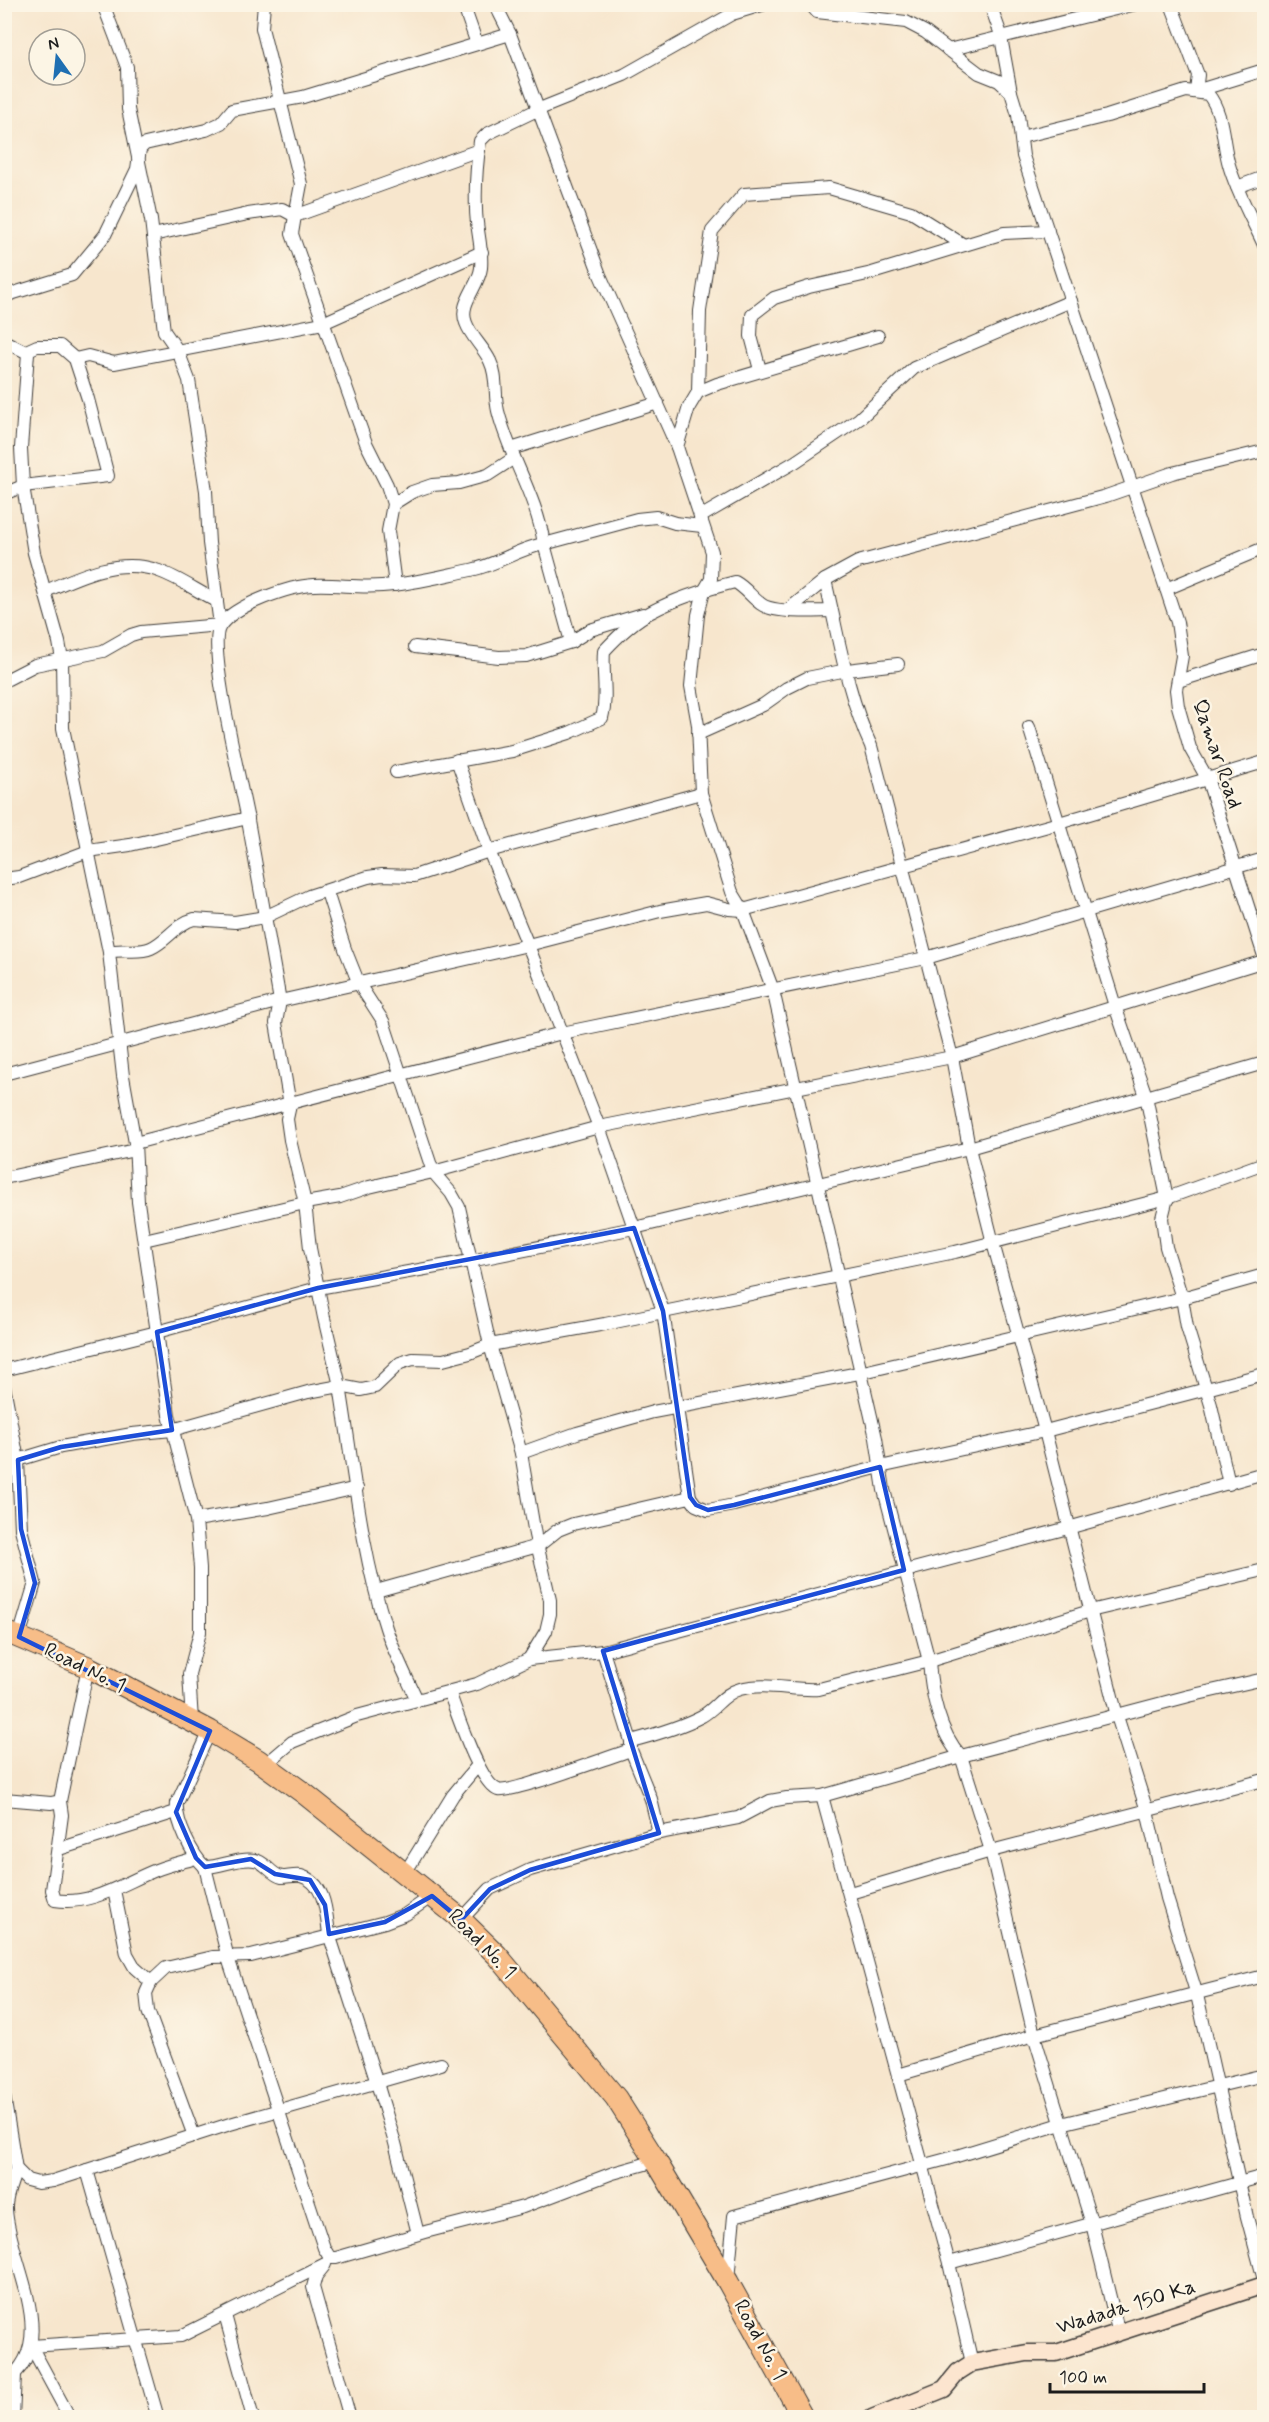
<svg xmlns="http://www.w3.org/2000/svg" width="1269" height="2422" font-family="Mynerve,sans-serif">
<rect width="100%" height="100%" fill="#fcf5e5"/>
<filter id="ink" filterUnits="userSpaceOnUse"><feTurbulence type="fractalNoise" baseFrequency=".0167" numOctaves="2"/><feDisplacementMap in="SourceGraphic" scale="12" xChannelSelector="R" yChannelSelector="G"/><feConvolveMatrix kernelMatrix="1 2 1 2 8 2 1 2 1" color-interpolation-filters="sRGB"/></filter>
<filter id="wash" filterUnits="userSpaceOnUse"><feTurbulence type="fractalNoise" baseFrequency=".008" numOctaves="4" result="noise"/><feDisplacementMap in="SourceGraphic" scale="24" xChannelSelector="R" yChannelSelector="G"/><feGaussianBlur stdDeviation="1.35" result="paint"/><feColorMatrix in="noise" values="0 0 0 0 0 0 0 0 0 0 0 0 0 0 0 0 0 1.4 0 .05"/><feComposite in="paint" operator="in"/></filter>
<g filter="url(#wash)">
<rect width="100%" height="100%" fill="#f7e6cd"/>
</g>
<g filter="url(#ink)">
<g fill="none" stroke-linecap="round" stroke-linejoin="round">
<!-- street casing -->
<g stroke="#3d3a37" stroke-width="14">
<g id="street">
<polyline points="463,4 477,44"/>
<path d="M495,4l15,30 90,241 77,172 35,105 -1,27 -7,12 -6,24 -7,71 7,39 3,68 31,99 11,18 30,80 103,448 8,52 45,171c2,31 10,72 32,95l30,95 43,184 58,189 27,110"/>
<path d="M765,4l-33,10 -108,61 -87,35 -50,24 -7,7c-3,21 -5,46 -4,68 0,20 7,38 5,59 -2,18 -23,36 -15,55 5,14 18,25 24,38 8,16 4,33 8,50 11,45 39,86 46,133 -25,4 -47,21 -73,26 -29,6 -59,14 -89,16 -23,2 -45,-2 -68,-1 -24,1 -80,20 -94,41 -14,20 24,168 29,200 11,59 21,117 31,175l-4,22 14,82 -3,14 3,21 15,63 5,45 14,70 16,68 21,4 14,-3 25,-24 13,-4 30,1 27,-7 20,-8 31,108 56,-20 76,-21 206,-39 323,-75 82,-23"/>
<polyline points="810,4 817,12 906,22 925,32 979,73 999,81 1011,92 1018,115 1023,156 1177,622 1182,656 1176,690 1178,706 1190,748 1207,778 1264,956"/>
<polyline points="990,4 1000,32 1011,92"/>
<polyline points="1171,4 1198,75 1196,91 1264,70"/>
<polyline points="948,50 1136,4"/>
<path d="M1021,137l86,-21 79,-25 22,3c16,20 14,47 21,71 8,28 23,54 35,80"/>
<polyline points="1237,187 1264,177"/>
<polyline points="153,235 248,214 282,209 295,216 301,184 262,28 264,4"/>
<polyline points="4,296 72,275 105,235 137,169 140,149 145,144 206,130 221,123 232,110 303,97 510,34"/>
<polyline points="6,342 28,353 21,448 23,486 34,553 59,642 62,659 63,728 109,952 123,1076 135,1143 138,1202 169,1415 196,1520 200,1568 200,1632 189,1674 192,1721"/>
<polyline points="75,359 88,356 114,363 323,323 482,252"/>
<polyline points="760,370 751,336 752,315 774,298 809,287 872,273 1004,233 1048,231"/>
<polyline points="698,392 700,311 712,231 744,194 829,188 911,212 964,245"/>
<polyline points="677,447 689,407 698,392 717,384 878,336"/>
<polyline points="511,449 658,403"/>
<polyline points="4,494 23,486 108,476 88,399 75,359 60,346 37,346 26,351"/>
<polyline points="393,504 412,492 432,485 459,483 488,475 514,458"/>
<polyline points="700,517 795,462 859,419 914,368 1071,301"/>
<path d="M825,580c13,54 22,115 46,166l81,311 17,91 24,95 52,188 72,285 30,95 20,87 30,97 50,222 17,63"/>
<polyline points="395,585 388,531 393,504 387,485 366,443 292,234 295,216 479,150"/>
<polyline points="1166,589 1264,548"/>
<path d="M46,591c35,-16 74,-34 113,-20 20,7 39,21 58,30"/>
<polyline points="788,610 825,580 858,562 1106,496 1172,473 1264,451"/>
<polyline points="571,642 544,544 637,519 656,517 675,523 702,526"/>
<polyline points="415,647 499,657 526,656 571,642 590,630 643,614"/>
<polyline points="4,681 35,665 103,651 131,635 141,632 220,625 209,543 206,491 189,380 178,351 164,331 151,220 128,109 127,67 103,4"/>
<polyline points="1178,681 1264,654"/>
<polyline points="1029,727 1115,1006 1146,1096 1167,1198 1162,1218 1166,1247 1182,1298 1187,1327 1211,1405 1229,1484"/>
<polyline points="698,734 763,705 787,688 807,678 847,670 898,664"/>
<polyline points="457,760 489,851 528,945 599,1127 663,1311 690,1497"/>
<path d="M396,772l116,-21 57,-18 33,-15c6,-22 0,-44 2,-67 13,-14 29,-30 47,-39 26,-14 56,-23 84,-30 11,6 16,15 26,22 13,10 55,7 71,7"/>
<polyline points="4,879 19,877 88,851 130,845 248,818"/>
<polyline points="327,892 345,949 359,984 383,1021 433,1172 451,1193 459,1207 490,1345 605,1324 955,1252 1167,1198 1264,1163"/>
<path d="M109,952c14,-4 28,2 42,-4 16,-7 26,-25 43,-29l41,3 30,-5 44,-21 59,-19 14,-2 32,1 75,-25 212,-58"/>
<polyline points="4,1074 280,1001 528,945 660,911 706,903 729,909 743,910 1059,823 1264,762"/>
<polyline points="135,1143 562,1033 926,958 1264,859"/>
<polyline points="4,1178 135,1150"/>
<polyline points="144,1240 305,1203 340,1197 369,1187 433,1172 599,1127 952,1057 1264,961"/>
<polyline points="4,1370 157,1332 318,1288 470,1261 634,1228 969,1148 1264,1063"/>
<polyline points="4,1386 18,1460 21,1529 35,1583 19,1637"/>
<polyline points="521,1453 535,1535 550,1600 550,1614 546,1631 529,1659"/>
<path d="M4,1472l14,-12 43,-13 71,-13 40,-4 136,-38 32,-6c13,79 21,166 46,242 8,25 20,48 31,72"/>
<polyline points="196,1520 268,1508 357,1488"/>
<polyline points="376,1591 538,1546 558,1530 573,1524 690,1497 696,1505 708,1510 734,1505 880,1467 1045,1431 1264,1374"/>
<polyline points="603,1651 631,1741 631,1747"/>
<path d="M449,1692c8,20 30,91 49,98 12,4 113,-34 133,-40l20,49 8,34"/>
<path d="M210,1731l-33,72c-2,18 15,52 28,64 16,0 34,-10 50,-7 11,2 16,15 27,17 6,0 12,-2 19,-1 25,7 25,37 28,58l48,149 18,60 23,91"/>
<path d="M631,1741c23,-6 50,-14 71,-25 14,-8 22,-23 38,-27 26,-7 53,2 79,0l110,-28 161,-50 174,-41"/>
<polyline points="265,1765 292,1742 357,1716 477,1684 529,1659 603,1651 1068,1528 1264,1473"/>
<polyline points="822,1796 949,2263 972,2363"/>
<polyline points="4,1799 51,1803 60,1801 88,1667"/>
<path d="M60,1801l2,14 -10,75 3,10c37,6 68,-17 101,-30 13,-5 26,-8 40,-12"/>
<polyline points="59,1849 176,1812"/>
<polyline points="205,1867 228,1958 324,2248 330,2258"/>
<polyline points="405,1873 453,1795 478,1765"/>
<polyline points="114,1890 127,1954 135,1968 151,1982"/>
<polyline points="850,1893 991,1851 1264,1780"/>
<polyline points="461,1920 490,1889 530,1870 659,1833 738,1818 770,1801 787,1798 822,1796 961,1756 1189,1696 1264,1679"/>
<polyline points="898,2075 1034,2035 1264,1976"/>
<polyline points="4,2096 16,2169 27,2180 38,2183 53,2181 230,2124 441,2064"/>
<polyline points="194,2136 148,2011 146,1993 151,1982 166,1968 213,1957 251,1956 385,1922 406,1914 432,1896"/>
<polyline points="87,2170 158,2418"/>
<polyline points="330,2258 336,2258 429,2231 523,2207 613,2173 656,2161"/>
<polyline points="949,2263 1264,2176"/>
<polyline points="324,2266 316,2276 313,2287 350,2418"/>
<polyline points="728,2280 734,2216 947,2159 1061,2124 1264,2075"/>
<polyline points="225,2315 253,2418"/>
<path d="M4,2382c60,-38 4,-121 2,-173 -1,-13 7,-28 10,-40"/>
<polyline points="13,2418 15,2375"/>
<polyline points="70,2418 31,2346 181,2336 325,2264"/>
</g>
</g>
<!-- secondary casing -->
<g stroke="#3d3a37" stroke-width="19">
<polyline id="secondary" points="872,2418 944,2389 958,2372 972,2363 1027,2353 1056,2353 1264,2285"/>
</g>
<!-- highway casing -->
<g stroke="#3d3a37" stroke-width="23">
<polyline id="highway" points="4,1631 88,1667 210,1731 258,1760 305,1794 456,1915 497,1955 616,2098 656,2161 728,2282 803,2418"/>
</g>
<!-- street -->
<use href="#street" stroke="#fff" stroke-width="12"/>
<!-- secondary -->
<use href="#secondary" stroke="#fce5cf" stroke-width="16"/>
<!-- highway -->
<use href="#highway" stroke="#f7bd88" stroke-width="21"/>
</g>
</g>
<!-- marked area -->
<path fill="none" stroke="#1d4ed8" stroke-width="4.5" stroke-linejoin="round" d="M634,1228l29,83 27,186 6,8 12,5 26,-5 146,-38 24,103 -301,81 56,182 -129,37 -40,19 -29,31 -29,-24 -47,26 -56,12 -4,-29 -15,-25 -35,-6 -24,-15 -46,8 -9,-9 -20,-46 34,-81 -191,-94 16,-54 -14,-54 -3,-69 43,-13 111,-17 -15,-98 161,-44z"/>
<g text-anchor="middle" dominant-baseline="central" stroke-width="5" stroke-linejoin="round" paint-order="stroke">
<!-- street labels -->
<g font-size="21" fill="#1c1c1c" stroke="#fcf5e5">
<text transform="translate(1217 754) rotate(71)">Qamar Road</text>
<text transform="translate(85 1668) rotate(26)">Road No. 1</text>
<text transform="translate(482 1944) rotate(46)">Road No. 1</text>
<text transform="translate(1126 2307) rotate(-17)">Wadada 150 Ka</text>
<text transform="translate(760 2340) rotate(61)">Road No. 1</text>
</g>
</g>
<!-- margin -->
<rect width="1269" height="2422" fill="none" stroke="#fcf5e5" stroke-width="24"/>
<!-- north arrow -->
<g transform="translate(57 57) rotate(345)"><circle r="28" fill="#fcf5e5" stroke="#a29e95" stroke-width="1.5"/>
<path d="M0-4.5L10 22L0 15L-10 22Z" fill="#1f6fb2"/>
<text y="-9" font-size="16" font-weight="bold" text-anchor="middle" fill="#1c1c1c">N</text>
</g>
<!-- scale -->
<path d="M1050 2383v9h154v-9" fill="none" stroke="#1c1c1c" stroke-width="3"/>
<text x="1059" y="2383" font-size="18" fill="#1c1c1c" stroke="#fcf5e5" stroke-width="4.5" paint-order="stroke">100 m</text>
</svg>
